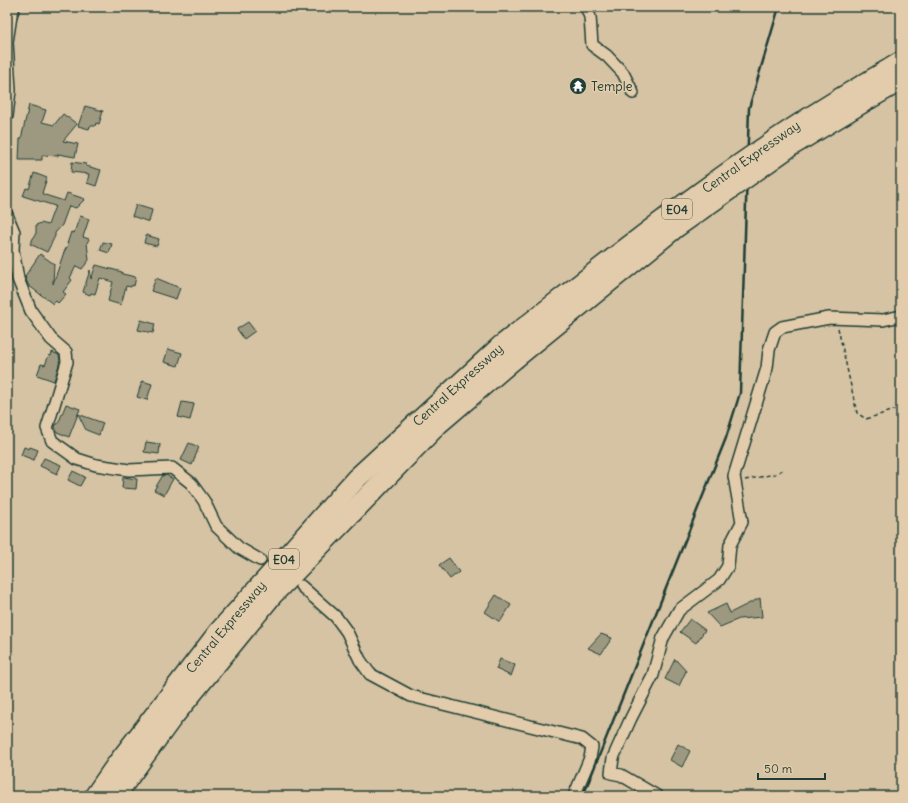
<svg xmlns="http://www.w3.org/2000/svg" width="908" height="803" font-family="Delius,sans-serif">
<rect width="100%" height="100%" fill="#d6c3a4"/>
<filter id="ink" filterUnits="userSpaceOnUse"><feTurbulence type="fractalNoise" baseFrequency=".025" numOctaves="2"/><feDisplacementMap in="SourceGraphic" scale="8" xChannelSelector="R" yChannelSelector="G"/><feConvolveMatrix kernelMatrix="1 2 1 2 8 2 1 2 1" color-interpolation-filters="sRGB"/></filter>
<g filter="url(#ink)">
<!-- building -->
<g fill="#9d9981" stroke="#1f3d34">
<polygon points="29,105 46,110 42,122 54,125 63,114 77,124 63,141 78,144 75,157 58,154 58,156 42,155 42,160 19,160 20,139 21,139"/>
<polygon points="85,106 103,111 99,124 96,123 95,126 90,126 89,129 78,126"/>
<polygon points="72,162 86,164 86,166 101,170 96,186 87,183 89,174 71,172"/>
<polygon points="34,173 47,178 42,193 45,195 64,201 67,193 85,199 76,208 69,206 62,225 55,233 55,236 47,252 30,244 36,233 36,225 41,223 48,225 55,206 23,196 26,188 29,189"/>
<polygon points="136,205 152,210 149,222 132,216"/>
<polygon points="80,216 89,219 83,237 89,239 87,243 89,260 82,269 76,266 70,278 72,280 63,292 66,294 58,303 56,301 53,304 28,285 25,276 40,254 54,264 53,284 64,252 68,245 67,244 71,232 74,233"/>
<polygon points="146,235 159,239 157,246 144,243"/>
<polygon points="103,242 112,244 109,253 100,250"/>
<polygon points="96,265 122,272 122,274 136,277 134,286 132,285 131,287 126,286 121,305 108,301 113,282 100,278 95,294 91,293 90,295 83,292 90,270 91,279"/>
<polygon points="156,278 180,288 176,299 151,291"/>
<polygon points="141,320 155,324 153,333 138,330"/>
<polygon points="248,322 255,331 244,339 237,329"/>
<polygon points="168,349 182,353 178,366 164,362"/>
<polygon points="52,352 59,355 60,361 54,381 37,375 41,364 45,365 49,355 51,356"/>
<polygon points="142,381 152,384 147,400 137,397"/>
<polygon points="182,402 194,404 190,420 178,417"/>
<polygon points="66,404 80,409 78,414 103,423 99,435 86,430 78,414 69,437 57,432 55,427 56,424 58,424"/>
<polygon points="146,442 160,444 159,454 144,452"/>
<polygon points="189,443 199,447 192,465 181,460"/>
<polygon points="24,447 29,449 30,447 38,450 34,460 21,455"/>
<polygon points="44,458 61,465 57,474 40,466"/>
<polygon points="73,471 85,477 80,486 68,480"/>
<polygon points="163,475 166,475 173,479 164,495 154,490"/>
<polygon points="123,477 137,479 136,489 122,488"/>
<polygon points="449,558 459,572 450,579 439,565"/>
<polygon points="496,595 511,605 500,622 485,612"/>
<polygon points="760,598 762,617 739,619 720,627 707,613 726,604 730,613"/>
<polygon points="690,619 705,630 696,643 680,632"/>
<polygon points="601,634 612,638 601,654 588,648"/>
<polygon points="500,659 515,665 511,676 496,669"/>
<polygon points="675,659 686,671 679,686 665,679"/>
<polygon points="678,744 690,751 682,767 670,760"/>
</g>
<g fill="none" stroke-linecap="round" stroke-linejoin="round">
<!-- street casing -->
<g stroke="#1f3d34" stroke-width="14">
<g id="street">
<polyline points="586,7 590,17 592,45 607,56 623,73 633,93"/>
<polyline points="7,116 10,90 7,42 11,16 14,7"/>
<polyline points="7,215 14,232 13,250 18,279 31,311 51,339 66,352 67,362 47,428 52,441 77,459 96,465 129,470 172,468 191,483 204,501 216,526 239,548 260,560"/>
<polyline points="301,586 336,617 347,632 360,660 370,674 411,696 582,739 592,747 590,758 574,796"/>
<polyline points="657,796 621,775 611,773 613,758 631,718 653,675 663,638 679,610 719,580 728,566 730,545 742,522 734,476 767,368 769,350 775,332 782,327 829,318 883,320 901,316"/>
</g>
</g>
<!-- highway casing -->
<g stroke="#1f3d34" stroke-width="23">
<g id="highway">
<polyline points="863,85 901,62"/>
<polyline points="870,98 901,80"/>
<polyline points="95,796 118,763 218,633 357,478 501,346"/>
<polyline points="115,796 171,719 273,594 438,424 514,359"/>
</g>
</g>
<!-- path -->
<g stroke="#1f3d34" stroke-width="1.5" stroke-dasharray="4 3" stroke-linecap="butt">
<polyline points="838,328 857,413 866,419 898,409 901,409"/>
<polyline points="745,480 775,474 784,469"/>
</g>
<!-- street -->
<use href="#street" stroke="#e2ccab" stroke-width="11"/>
<!-- highway -->
<use href="#highway" stroke="#e2ccab" stroke-width="20"/>
<!-- rail -->
<polyline stroke="#1f3d34" stroke-width="2.5" points="583,796 726,438 740,393 749,108 779,7"/>
<!-- highway-bridge casing -->
<g stroke="#1f3d34" stroke-width="23" stroke-linecap="butt">
<g id="highway-bridge">
<path d="M501,346c117,-91 233,-186 362,-261"/>
<polyline points="514,359 676,227 789,147 870,98"/>
</g>
</g>
<!-- highway-bridge -->
<use href="#highway-bridge" stroke="#e2ccab" stroke-width="20"/>
</g>
</g>
<!-- icons -->
<defs>
<g id="temple-disc" transform="scale(0.9)"><circle r="9.5" fill="#1f3d34" stroke="#e2ccab"/><path d="M0-6L5-2H3V0L6.5 2.5H4V6H1.5V3h-3V6H-4V2.5H-6.5L-3 0V-2H-5Z" fill="#fff"/></g>
</defs>
<g fill-rule="evenodd">
<use href="#temple-disc" x="578" y="86"/>
</g>
<g text-anchor="middle" dominant-baseline="central" stroke-width="3" stroke-linejoin="round" paint-order="stroke">
<!-- shield labels -->
<g fill="#e2ccab" stroke="#5a6858" stroke-width="1">
<rect x="662" y="199" width="30" height="20" rx="3"/>
<rect x="269" y="549" width="30" height="20" rx="3"/>
</g>
<g font-size="12" font-weight="bold" fill="#1f3d34">
<text x="677" y="209">E04</text>
<text x="284" y="559">E04</text>
</g>
<!-- poi labels -->
<g font-size="13" fill="#1f3d34" stroke="#e2ccab" text-anchor="start">
<text x="591" y="86">Temple</text>
</g>
<!-- street labels -->
<g font-size="13" fill="#1f3d34" stroke="#e2ccab">
<text transform="translate(751 157) rotate(-35)">Central Expressway</text>
<text transform="translate(458 385) rotate(-42)">Central Expressway</text>
<text transform="translate(226 627) rotate(-50)">Central Expressway</text>
</g>
</g>
<!-- margin -->
<rect width="908" height="803" fill="none" stroke="#e2ccab" stroke-width="24"/>
<rect x="12" y="12" width="884" height="779" fill="none" stroke="#1f3d34" stroke-width="1.5" filter="url(#ink)"/>
<!-- scale -->
<path d="M758 773v6h67v-6" fill="none" stroke="#1f3d34" stroke-width="2"/>
<text x="764" y="773" font-size="12" fill="#1f3d34" stroke="#e2ccab" stroke-width="3" paint-order="stroke">50 m</text>
</svg>
